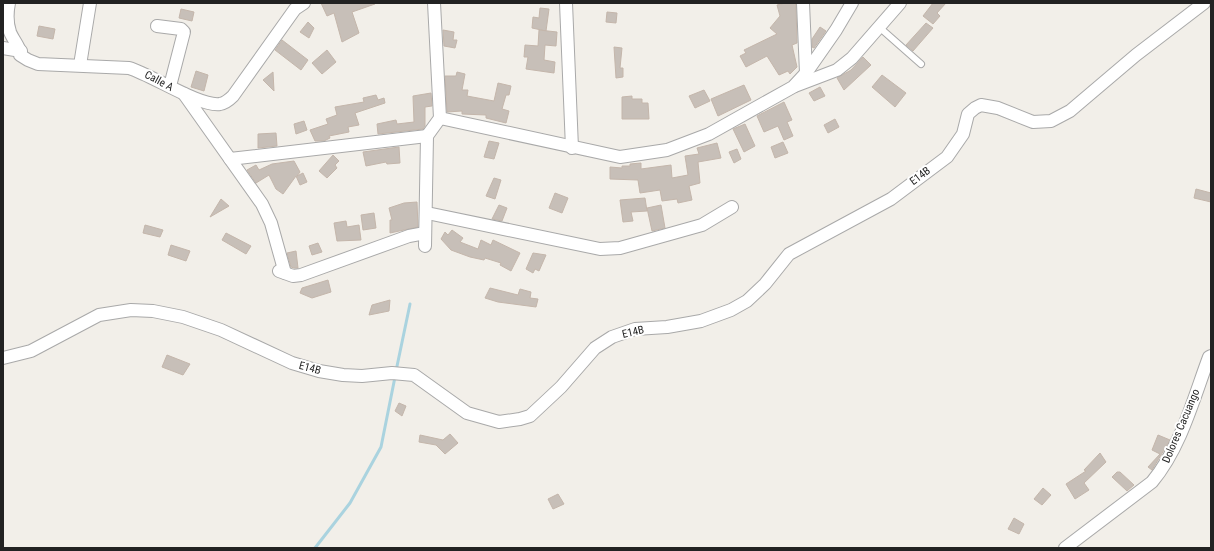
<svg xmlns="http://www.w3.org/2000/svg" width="1214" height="551" font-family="'Roboto Condensed',sans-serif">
<rect width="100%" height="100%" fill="#f2efe9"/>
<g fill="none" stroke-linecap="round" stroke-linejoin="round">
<!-- stream -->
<g stroke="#aad3df" stroke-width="3">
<polyline points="396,371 410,304"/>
<polyline points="315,548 350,503 381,447 395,377"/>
</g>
</g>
<!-- building -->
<g fill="#c7bfb8" stroke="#c4b6ab">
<polygon points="321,3 375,3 375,4 352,12 359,33 342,42 334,13 327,16"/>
<polygon points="785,3 795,3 796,6 797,43 792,45 797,67 790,74 788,71 779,75 767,56 746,67 740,56 746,53 744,50 777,34 770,28 780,16 777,5"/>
<polygon points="933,3 946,3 937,13 940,16 933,24 923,16"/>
<polygon points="540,8 549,9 546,31 532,28 533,17 539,18"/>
<polygon points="181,9 194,12 192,21 179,18"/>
<polygon points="607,12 617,13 616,23 606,22"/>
<polygon points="308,22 314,28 309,38 300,32"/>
<polygon points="926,23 933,28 913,51 906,45"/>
<polygon points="39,26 55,29 53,39 37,36"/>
<polygon points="820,27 826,31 814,48 812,47 812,39"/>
<polygon points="443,30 454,32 453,40 457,40 455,48 444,46"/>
<polygon points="539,30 557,32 556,46 545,45 544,60 555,62 554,73 526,69 528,57 524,57 525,45 538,46"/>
<polygon points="282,40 308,60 301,70 275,50"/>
<polygon points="614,47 622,48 620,68 623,68 623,77 616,78"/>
<polygon points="327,50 336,62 322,74 312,63"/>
<polygon points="863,57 871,65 844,90 837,78 851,70"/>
<polygon points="196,71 208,75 204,91 191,87"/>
<polygon points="273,72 274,91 263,80"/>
<polygon points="457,72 465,74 462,90 468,90 467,96 494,101 498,83 511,86 509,95 506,95 502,109 509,111 506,123 486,118 486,115 462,114 462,111 447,112 445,76 456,76"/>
<polygon points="882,75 906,93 895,107 872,87"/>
<polygon points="744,85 751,100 718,116 711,99"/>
<polygon points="820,87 825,96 814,101 809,93"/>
<polygon points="704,90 710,101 695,108 689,96"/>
<polygon points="431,93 432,106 425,107 425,126 423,129 378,134 377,124 396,120 397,124 414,122 413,96"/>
<polygon points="376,95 378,100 384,98 385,103 355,113 359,125 348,127 349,132 329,136 330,138 324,141 315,141 310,130 328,124 326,119 337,115 335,107 364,102 363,98"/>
<polygon points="632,96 632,99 642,99 642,103 648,103 649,119 622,119 622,97"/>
<polygon points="784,102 792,120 787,122 793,136 784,140 778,126 764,132 757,116"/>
<polygon points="835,119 839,127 828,133 824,125"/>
<polygon points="304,121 307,130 296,134 294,124"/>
<polygon points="745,124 755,146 744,152 733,129"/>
<polygon points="276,133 277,146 258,148 258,134"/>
<polygon points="489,141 499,143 494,159 484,157"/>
<polygon points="783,142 788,153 775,158 771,147"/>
<polygon points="717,143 721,158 698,162 700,183 689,186 692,200 678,203 677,199 662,201 660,190 640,193 638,180 610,179 610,167 622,168 622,166 630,166 630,164 641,163 641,169 671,165 672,178 688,175 685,156 699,154 697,148"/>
<polygon points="399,147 400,163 387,164 386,162 366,166 363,152"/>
<polygon points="737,149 741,159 734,163 729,152"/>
<polygon points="333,155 339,161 335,165 337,168 327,178 319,171"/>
<polygon points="294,161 300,172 297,176 303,173 307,182 300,185 296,176 283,194 276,189 269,175 256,183 247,170 256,165 259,170 272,164"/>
<polygon points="494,178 501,180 495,199 486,196"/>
<polygon points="1196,189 1211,193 1211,202 1194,198"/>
<polygon points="555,193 568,198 562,213 549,208"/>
<polygon points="645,198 647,211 631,212 633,221 623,222 620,200"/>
<polygon points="221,199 229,206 210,217"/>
<polygon points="417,202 418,227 390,233 390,220 392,220 389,208 404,203"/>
<polygon points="499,205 507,208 502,221 492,219"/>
<polygon points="661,205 665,228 652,231 647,208"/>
<polygon points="374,213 376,228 363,230 361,215"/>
<polygon points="346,221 347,227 359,225 361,240 337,241 334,223"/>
<polygon points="145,225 163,230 160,237 143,233"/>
<polygon points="452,230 463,238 460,242 478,249 481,240 491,245 493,240 520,253 511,271 500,265 501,263 485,258 484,260 470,257 451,250 441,239 445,232 448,235"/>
<polygon points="226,233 251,246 246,254 222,240"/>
<polygon points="318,243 322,252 312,255 309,246"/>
<polygon points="171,245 190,251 186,261 168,255"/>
<polygon points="296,251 298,268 294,268 291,267 287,253"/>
<polygon points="533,253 546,255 539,271 535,269 533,273 526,269"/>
<polygon points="328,280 331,292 312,298 300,293 302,288"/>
<polygon points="490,288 518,295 520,289 531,292 530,298 538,299 536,307 498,302 485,298"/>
<polygon points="390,300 389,311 369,315 372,305"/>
<polygon points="167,355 190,364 183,375 162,367"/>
<polygon points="399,403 406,406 402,416 395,411"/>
<polygon points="450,434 458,443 445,454 436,445 419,442 420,435 443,440"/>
<polygon points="1158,435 1170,440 1152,470 1148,467 1160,454 1152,450"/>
<polygon points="1100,453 1106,462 1084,483 1089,490 1075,499 1066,484 1086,471 1084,470"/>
<polygon points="1117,472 1120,472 1134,485 1127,491 1112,477"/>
<polygon points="1043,488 1051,495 1042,505 1034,499"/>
<polygon points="558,494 564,504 553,509 548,499"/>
<polygon points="1014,518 1024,524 1019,534 1008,529"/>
</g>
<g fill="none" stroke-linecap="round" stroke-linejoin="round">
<!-- lane casing -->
<g stroke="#a9a9a9" stroke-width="8">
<polyline id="lane" points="879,27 921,64"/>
</g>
<!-- street casing -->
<g stroke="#a9a9a9" stroke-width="14">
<g id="street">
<path d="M9,3c-2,10 -2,20 1,29 3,8 11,16 10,23l8,5 10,4 91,4c23,7 71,39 91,36 5,-1 9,-4 13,-8l62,-87 9,-6"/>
<polyline points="566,3 572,148"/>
<polyline points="803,3 806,73"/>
<polyline points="157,26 181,29 184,32 170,86"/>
<polyline points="3,48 21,51"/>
<polyline points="80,65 90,3"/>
<polyline points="795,86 837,70 852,58 900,3"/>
<polyline points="184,94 262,204 271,223 285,273"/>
<polyline points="440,118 620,157 667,150 709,134 793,87 806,73 836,30 852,3"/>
<polyline points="230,159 427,136"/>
<polyline points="427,213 600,249 620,248 702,225 732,207"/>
<polyline points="425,246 427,136 440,118 434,3"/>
<polyline points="279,271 293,276 301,275 409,236 425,233"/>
<polyline points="3,358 31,351 99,315 131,310 153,311 183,317 221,330 292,363 319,371 343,375 362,376 392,373 414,375 467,413 499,422 520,419 530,416 561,387 595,348 612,337 635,329 667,327 701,321 731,310 747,301 765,284 789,254 891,199 947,157 963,134 968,114 975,108 981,105 998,108 1033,122 1051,121 1070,111 1136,55 1204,3"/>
<path d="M1065,548l87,-66c29,-35 41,-82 57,-125l2,-1"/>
</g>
</g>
<!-- lane -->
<use href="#lane" stroke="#fff" stroke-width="6"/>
<!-- street -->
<use href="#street" stroke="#fff" stroke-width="12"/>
</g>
<g text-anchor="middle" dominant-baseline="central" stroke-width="4" stroke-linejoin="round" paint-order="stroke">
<!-- street labels -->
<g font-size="11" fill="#222" stroke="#fff">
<text transform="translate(159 81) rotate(28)">Calle A</text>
<text transform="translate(920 176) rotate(-37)">E14B</text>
<text transform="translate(633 332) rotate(-13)">E14B</text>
<text transform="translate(310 368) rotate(15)">E14B</text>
<text transform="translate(1181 426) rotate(-67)">Dolores Cacuango</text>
</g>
</g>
<!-- border -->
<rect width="1214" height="551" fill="none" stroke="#222222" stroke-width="8"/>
</svg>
